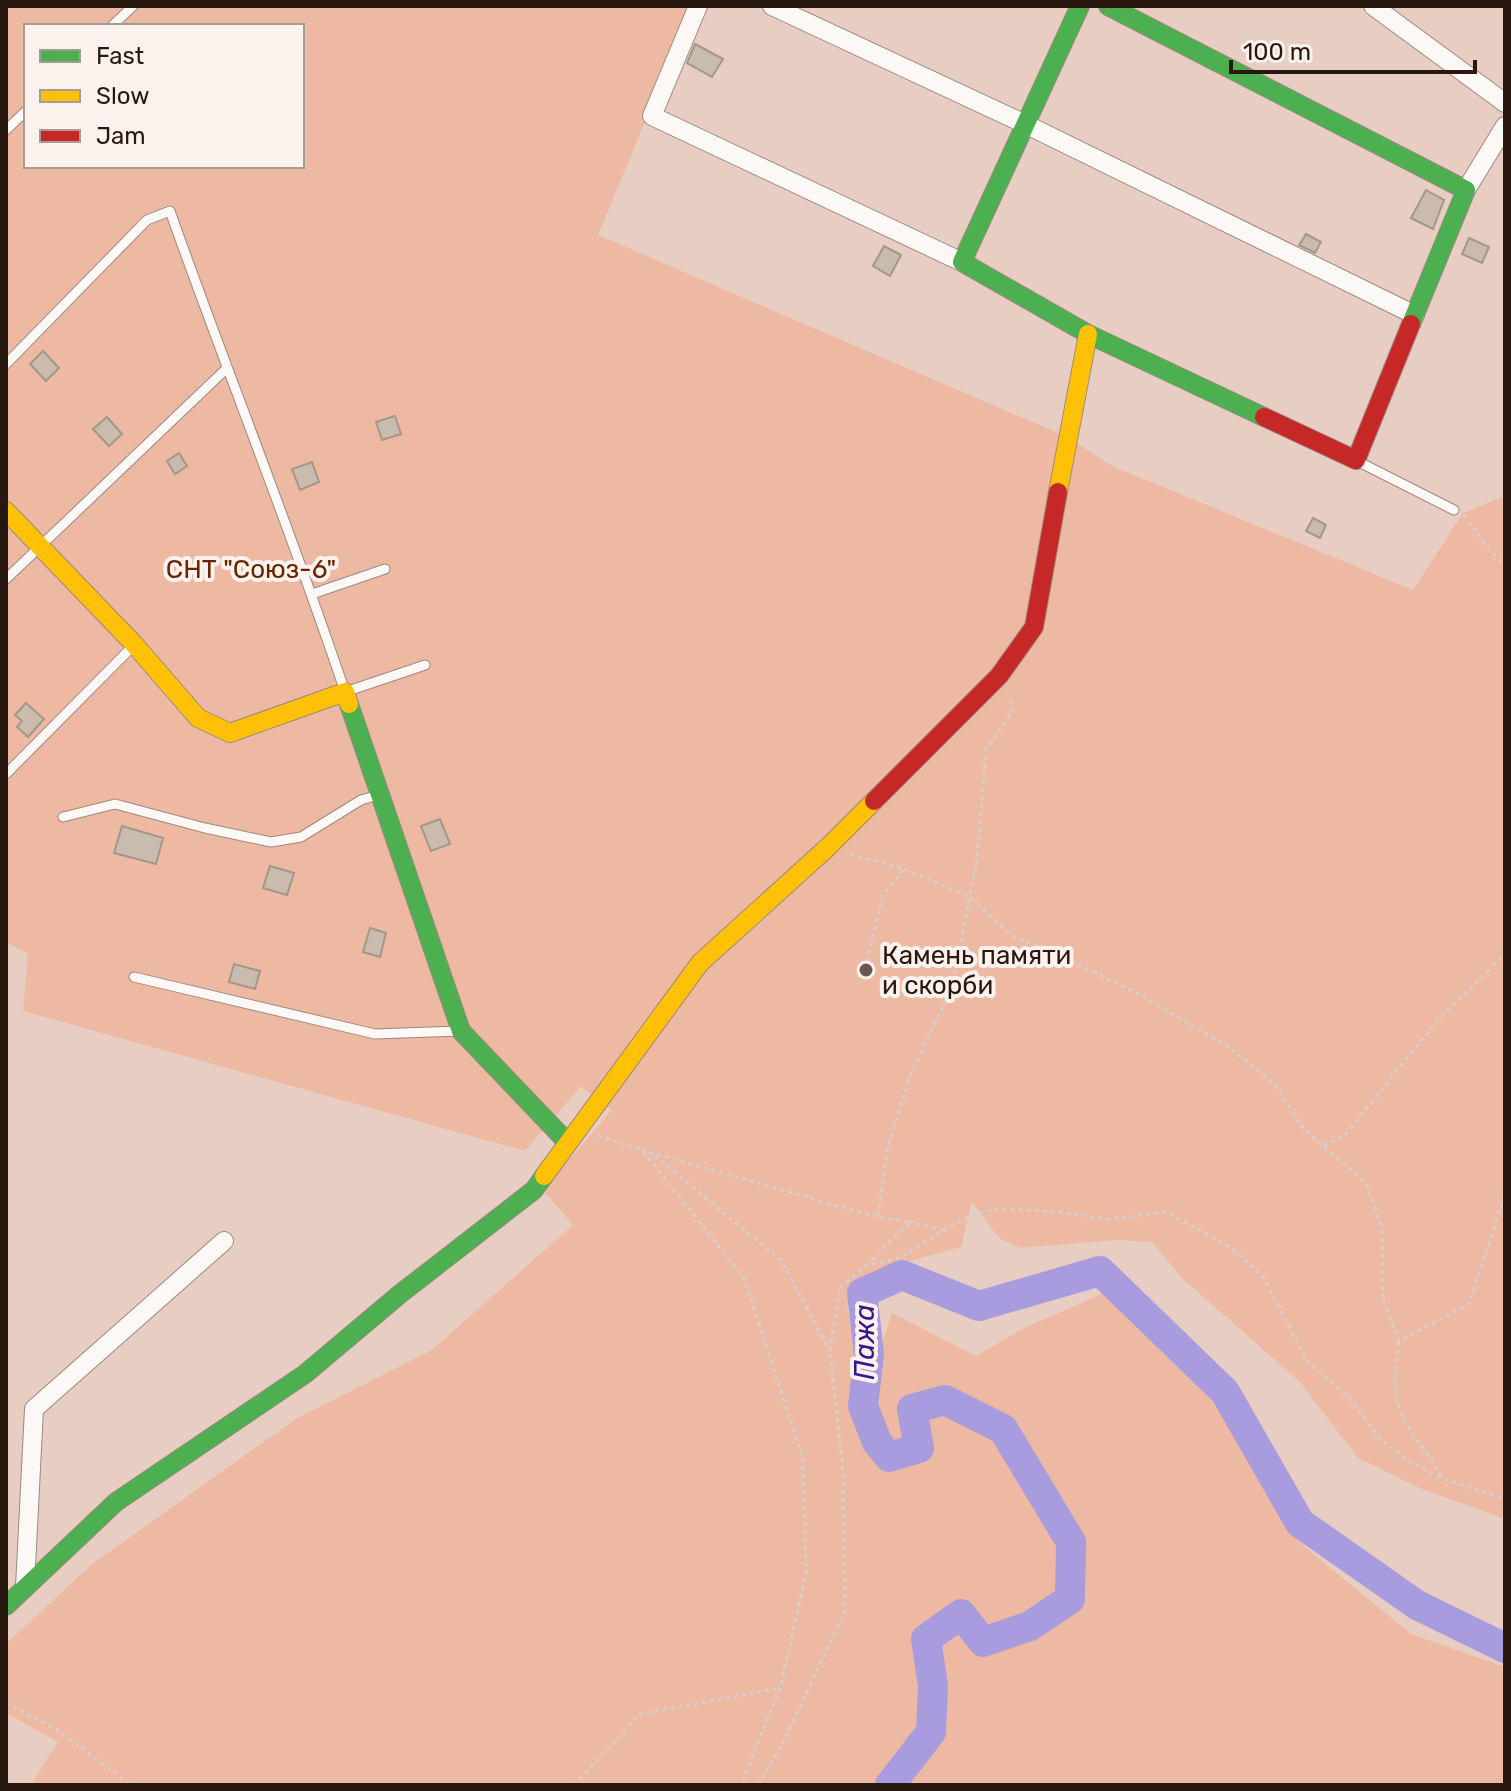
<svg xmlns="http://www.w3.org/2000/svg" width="1511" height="1791" font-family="Rubik,sans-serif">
<rect width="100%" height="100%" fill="#e8cdc2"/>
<!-- green -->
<path fill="#edb9a2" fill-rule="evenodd" d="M6,6h687l-95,229 469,202 45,29 301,124 50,-77 42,-17v1023l-83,-30 -64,-31 -58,-76 -117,-103 -31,-37 -35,-2 -97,8 -21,-10 -27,-36 -11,45 -70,19 -44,41 19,87 26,-81 84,43 48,-28 80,-35 106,103 90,147 111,91 94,33v118h-1474l27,-43 -52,-29v-69l85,-79 206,-147 135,-68 141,-125 -30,-35 69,-80 -31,-24 -56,65 -502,-140 5,-57 -22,-12zM26,26h276v140h-276z"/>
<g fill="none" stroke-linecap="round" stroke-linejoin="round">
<!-- river -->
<polyline stroke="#a99cde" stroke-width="30" points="890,1785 931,1732 933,1686 926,1639 961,1614 983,1642 1030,1626 1070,1599 1071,1542 1003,1429 945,1400 912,1409 919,1448 889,1457 877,1442 863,1406 869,1354 862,1293 902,1275 979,1306 1100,1271 1225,1392 1300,1523 1417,1605 1505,1648"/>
</g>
<!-- building -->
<g fill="#c9bcae" stroke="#a39789" stroke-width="2">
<polygon points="695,44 723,59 712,77 687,63"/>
<polygon points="1426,190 1444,200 1433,229 1411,218"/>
<polygon points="1306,234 1321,242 1315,253 1299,245"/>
<polygon points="1469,238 1489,247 1482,263 1462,254"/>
<polygon points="884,246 901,255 890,276 873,266"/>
<polygon points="43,351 59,368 46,381 30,364"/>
<polygon points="395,416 401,434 382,440 376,422"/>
<polygon points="107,417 122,434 109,446 93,429"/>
<polygon points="179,453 187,466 175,474 167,461"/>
<polygon points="312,462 319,482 300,490 292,469"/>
<polygon points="1313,518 1326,525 1320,538 1306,531"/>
<polygon points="26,703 44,719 28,737 17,727 22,721 15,715"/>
<polygon points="440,819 450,844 431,851 421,826"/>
<polygon points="122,826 163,838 156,864 114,853"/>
<polygon points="270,866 294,873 287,895 263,888"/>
<polygon points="370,928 386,933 380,957 363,952"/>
<polygon points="234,964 260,971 255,989 229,982"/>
</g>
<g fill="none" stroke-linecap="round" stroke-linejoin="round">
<!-- lane casing -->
<g stroke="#9d8880" stroke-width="11">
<g id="lane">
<polyline points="112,26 133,6"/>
<polyline points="6,130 26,111"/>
<path d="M6,364l141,-144 23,-9c57,161 121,319 175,481l80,-27"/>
<polyline points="1359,462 1454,510"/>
<polyline points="6,579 226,369"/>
<polyline points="312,594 385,569"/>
<polyline points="6,774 133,646"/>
<polyline points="63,817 115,804 205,828 271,842 301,837 361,800 378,795"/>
<polyline points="134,977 375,1034 459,1031"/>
</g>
</g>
<!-- street casing -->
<g stroke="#9d8880" stroke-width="20">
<g id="street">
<polyline points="698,6 652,116 962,262"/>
<polyline points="772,6 1025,124 1415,315"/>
<polyline points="1373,6 1505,103"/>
<polyline points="1466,190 1505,126"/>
<polyline points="25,1587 34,1409 224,1241"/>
</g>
</g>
<!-- fast casing -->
<g stroke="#9d8880" stroke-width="20">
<g id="fast">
<polyline points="1080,6 962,262 1088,334 1264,417"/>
<polyline points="1108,6 1466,190 1411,324"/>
<polyline points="349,704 461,1031 568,1143"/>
<polyline points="6,1606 116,1502 305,1374 400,1294 534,1190 544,1176"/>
</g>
</g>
<!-- slow casing -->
<g stroke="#9d8880" stroke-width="20">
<g id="slow">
<polyline points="1058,492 1088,334"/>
<polyline points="6,511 134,644 198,718 230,733 345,692 349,704"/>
<polyline points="544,1176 700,963 828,847 874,801"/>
</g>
</g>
<!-- jam casing -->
<g stroke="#9d8880" stroke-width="20">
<g id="jam">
<polyline points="1264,417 1356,460 1411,324"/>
<polyline points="874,801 999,676 1034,627 1058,492"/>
</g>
</g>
<!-- path -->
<g stroke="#d5ceca" stroke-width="3" stroke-dasharray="4 4" stroke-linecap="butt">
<polyline points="1464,515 1490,551 1505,565"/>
<polyline points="851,854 904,869 970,897 1014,937 1045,949 1139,994 1229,1047 1275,1084 1302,1127 1366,1183 1382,1228 1383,1300 1399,1341 1469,1304 1505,1195"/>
<polyline points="865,969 883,895 904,869"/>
<polyline points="598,1136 642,1150 744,1278 803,1459 806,1574 780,1688 741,1785"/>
<polyline points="1324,1146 1346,1134 1438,1020 1505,954"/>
<polyline points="642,1150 877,1217"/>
<polyline points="655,1156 781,1260 829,1349"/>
<polyline points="909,1222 944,1230"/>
<polyline points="866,1266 910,1222 878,1217 888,1146 911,1074 952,987 977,860 986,750 1011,714 1011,702 1008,696"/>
<path d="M1399,1341c-5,44 -9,63 19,101 10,13 18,21 23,36"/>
<polyline points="6,1703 59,1731 131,1785"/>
<polyline points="574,1785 640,1714 780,1688"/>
<polyline points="758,1785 782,1745 845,1611 843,1472 830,1352 840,1287 866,1266 901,1257 944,1230 966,1218 995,1209 1050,1211 1109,1219 1166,1212 1232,1248 1264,1278 1307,1361 1349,1398 1379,1438 1407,1460 1441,1478 1497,1497 1505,1496"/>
</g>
<!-- lane -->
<use href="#lane" stroke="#fcf8f6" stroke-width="9"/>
<!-- street -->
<use href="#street" stroke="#fcf8f6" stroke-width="18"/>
<!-- fast -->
<use href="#fast" stroke="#4caf50" stroke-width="18"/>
<!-- slow -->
<use href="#slow" stroke="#ffc107" stroke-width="18"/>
<!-- jam -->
<use href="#jam" stroke="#c62828" stroke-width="18"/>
</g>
<!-- markers -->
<circle fill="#6c574e" stroke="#fcf2ed" stroke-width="3" cx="866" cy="970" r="8"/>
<g text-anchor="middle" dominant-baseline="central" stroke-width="8" stroke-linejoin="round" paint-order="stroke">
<!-- park labels -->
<g font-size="26" fill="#672600" stroke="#fcf2ed">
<text x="251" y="569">СНТ "Союз-6"</text>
</g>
<!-- poi labels -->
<g font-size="26" fill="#291810" stroke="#fcf2ed" text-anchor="start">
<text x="882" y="955">Камень памяти<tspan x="882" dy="30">и скорби</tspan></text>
</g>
<!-- water labels -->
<g font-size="28" font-style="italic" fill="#37178c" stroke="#fcf2ed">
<text transform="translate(864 1342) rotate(-90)">Пажа</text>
</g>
</g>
<!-- border -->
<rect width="1511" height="1791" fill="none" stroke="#291810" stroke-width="16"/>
<!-- legend -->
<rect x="24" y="24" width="280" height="144" fill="#fcf2ed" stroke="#a89b95" stroke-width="2"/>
<rect x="40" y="50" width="40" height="12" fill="#4caf50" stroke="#a89b95" stroke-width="2"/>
<text x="96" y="64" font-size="24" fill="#291810">Fast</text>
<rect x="40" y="90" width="40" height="12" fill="#ffc107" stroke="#a89b95" stroke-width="2"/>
<text x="96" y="104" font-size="24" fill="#291810">Slow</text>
<rect x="40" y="130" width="40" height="12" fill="#c62828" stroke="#a89b95" stroke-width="2"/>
<text x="96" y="144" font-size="24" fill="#291810">Jam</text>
<!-- scale -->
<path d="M1231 60v12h244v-12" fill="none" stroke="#291810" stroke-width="4"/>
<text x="1243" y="60" font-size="24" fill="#291810" stroke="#fcf2ed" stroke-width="6" paint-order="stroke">100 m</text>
</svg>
